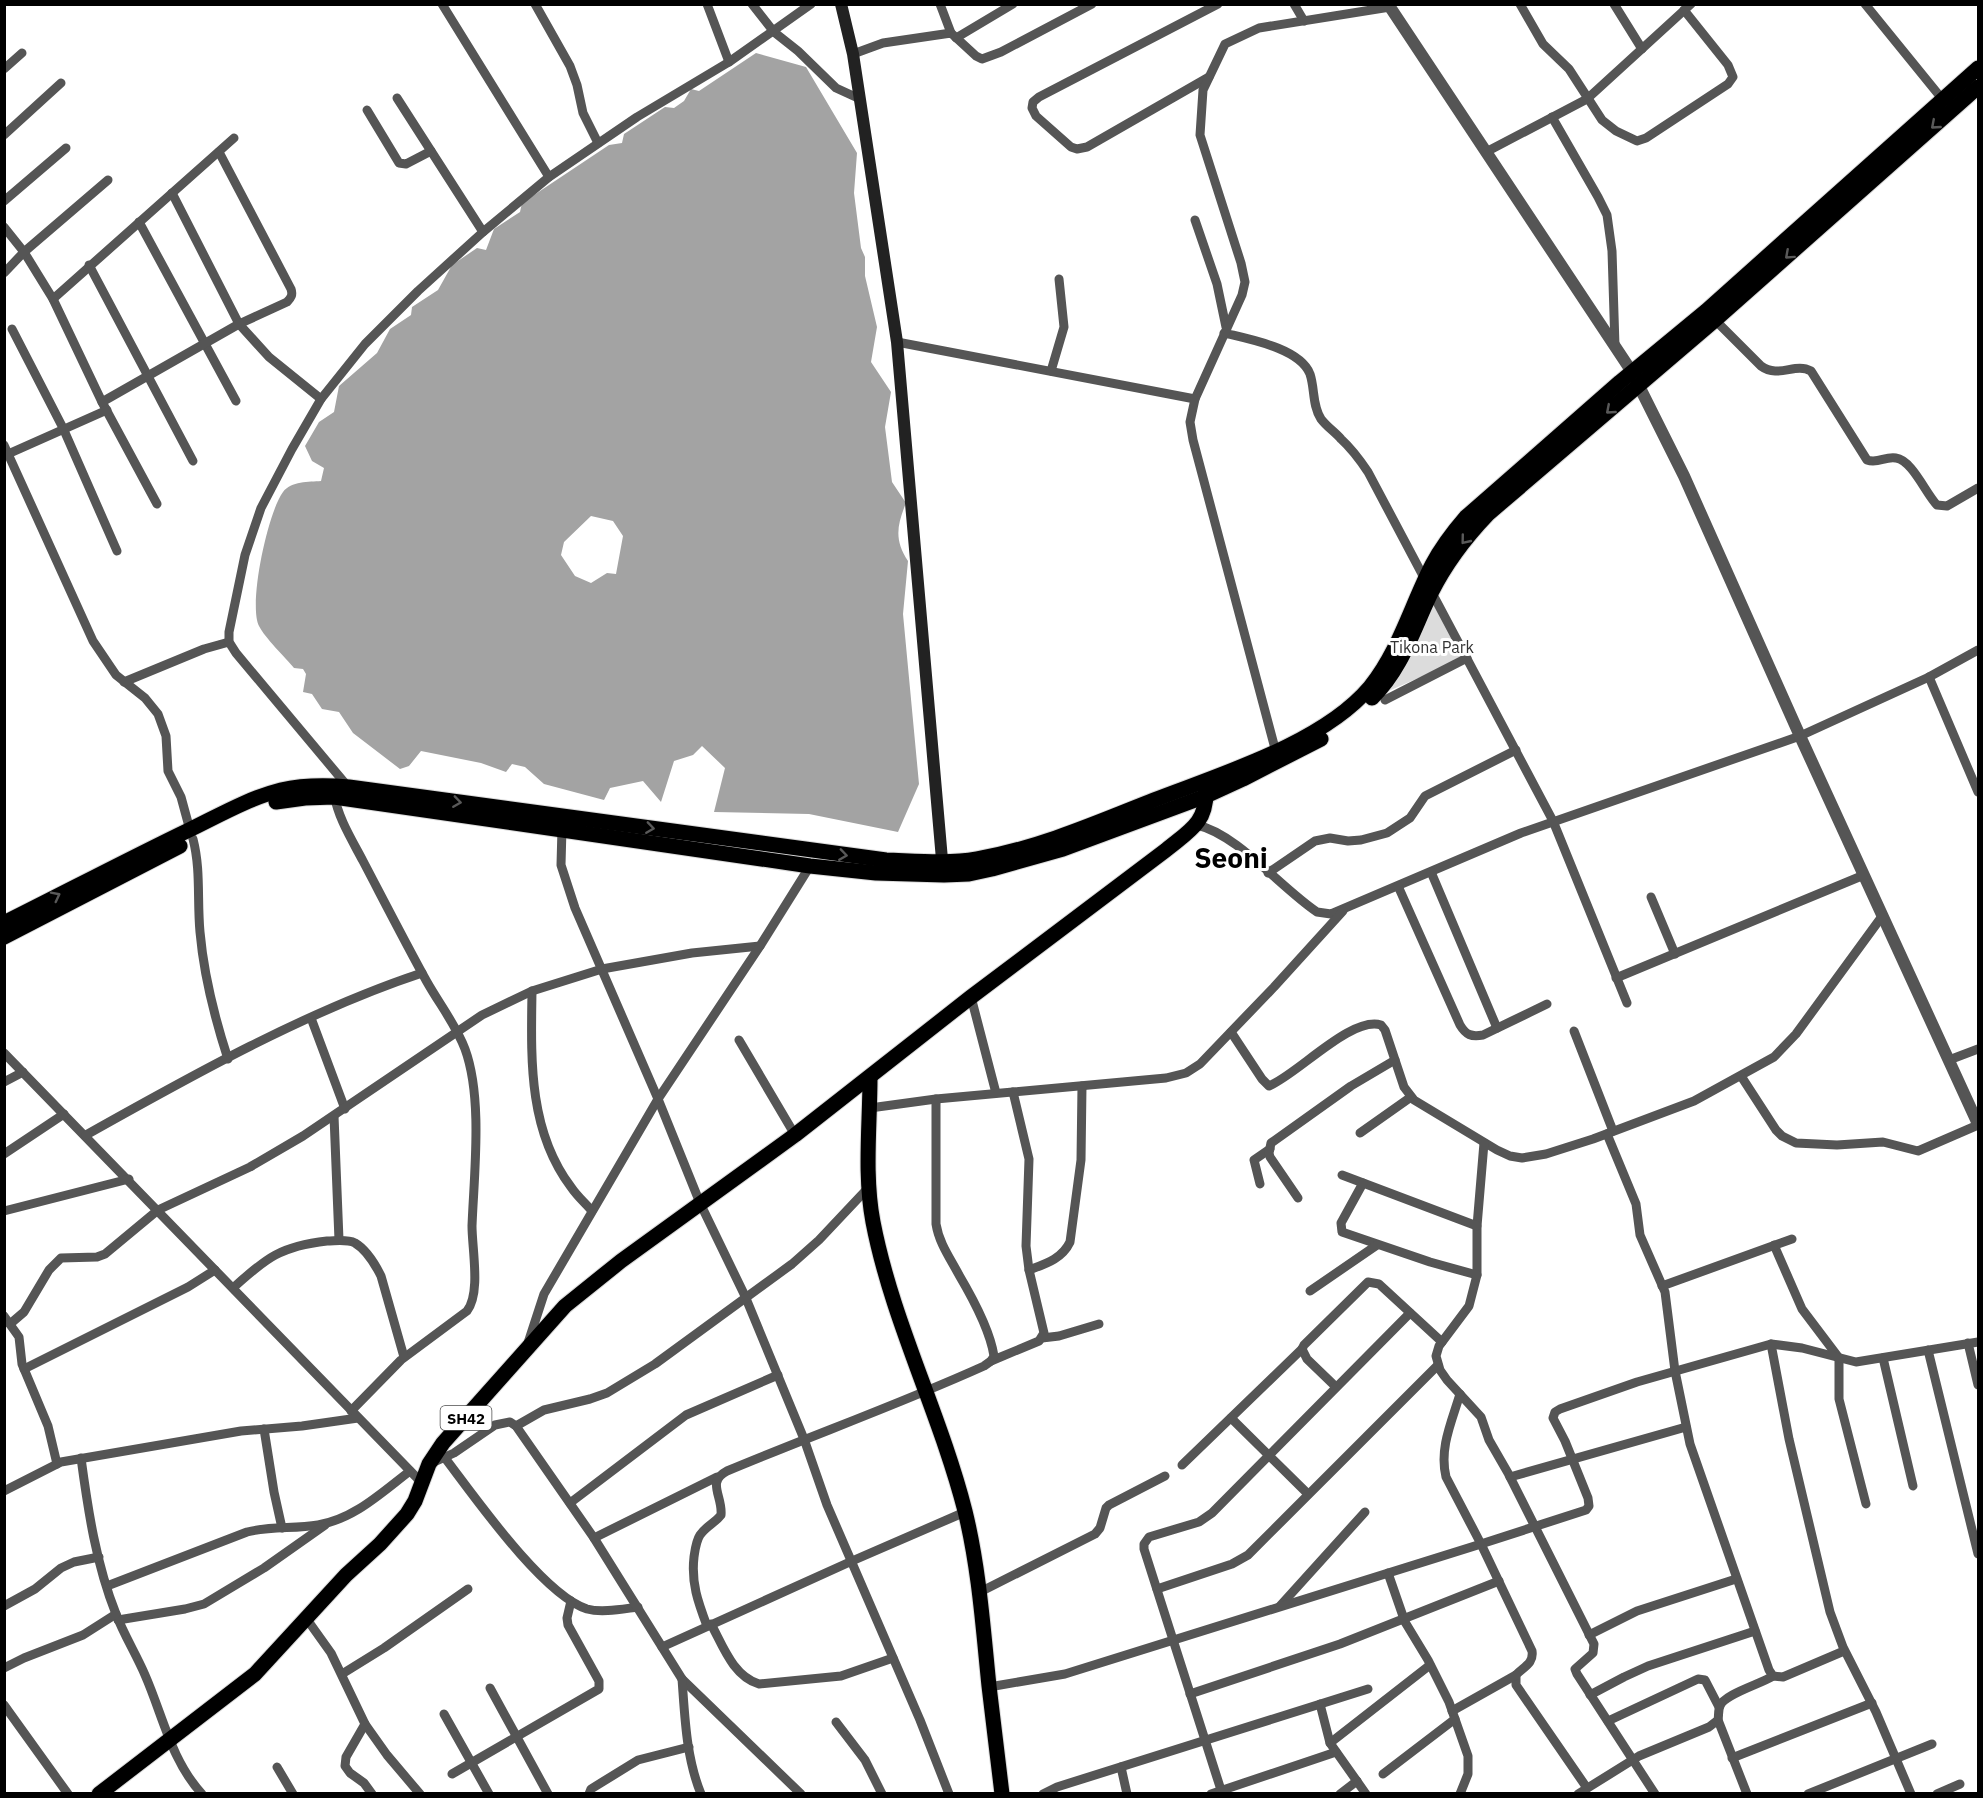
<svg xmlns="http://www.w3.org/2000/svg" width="1983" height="1798" font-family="'IBM Plex Sans',sans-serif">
<rect width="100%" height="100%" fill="#fff"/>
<!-- park -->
<polygon fill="#dcdcdc" points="1432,597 1464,658 1384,693"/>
<!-- water -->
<path fill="#a3a3a3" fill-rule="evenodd" d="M756,53l50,14 51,86 -3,40 7,55 4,9v19l12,51 -6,35 20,30 -6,35 7,55 14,21c-9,22 -12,37 2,58l-5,53 16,170 -21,48 -89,-18 -95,-2 11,-44 -23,-22 -9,9 -19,6 -13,41 -18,-21 -33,7 -6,12 -60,-16 -19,-17 -13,-3 -6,8 -25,-9 -60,-12 -12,15 -9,3 -47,-36 -14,-21 -17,-3 -10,-15 -9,-2 3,-18 -3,-5 -9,-1c-9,-11 -29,-30 -35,-42 -11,-22 9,-114 24,-134 8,-11 26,-10 38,-11l3,-13 -12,-7 -7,-15 14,-24 15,-10 5,-26 38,-33 13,-24 21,-14 1,-8 26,-17 14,-25 25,-17 9,2 8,-21 26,-17 2,-9 87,-58 13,-2 2,-9 41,-27 9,1 10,-7 7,-12 8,2zM591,516l22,5 10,15 -7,38 -9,-1 -16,10 -16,-7 -14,-21 3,-13z"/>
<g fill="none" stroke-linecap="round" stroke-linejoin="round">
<!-- primary casing -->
<g stroke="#dbdbdb" stroke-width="17">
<g id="primary">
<path d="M1372,698c30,-29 41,-68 59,-105 15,-30 34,-55 57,-79l227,-194 263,-233"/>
<polyline points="276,802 305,798 334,797 810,866 876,873 944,875 969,874 992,869 1063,849 1206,796 1243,779 1321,739"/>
<path d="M4,923c62,-31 123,-63 185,-93 29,-14 60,-32 92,-40 22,-5 46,-5 68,-3l537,73c30,1 62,4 91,-1 62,-11 119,-36 177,-59 67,-26 169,-57 216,-113 29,-36 41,-81 62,-122 9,-17 21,-33 34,-48l154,-135 86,-71 272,-243"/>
<polyline points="4,937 180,846"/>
<path d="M870,1077c0,48 -6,98 3,145 19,99 67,191 92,289 14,57 18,116 24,175 4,36 9,72 13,108"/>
<path d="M99,1794l156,-120 91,-99 34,-31 27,-30 8,-13 14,-37 14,-21 122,-137 56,-45 174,-126 176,-138 195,-147c23,-19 41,-27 40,-60"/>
</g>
</g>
<!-- minor -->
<g stroke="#555" stroke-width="9">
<polyline points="442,4 549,177"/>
<polyline points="535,4 570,66 577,85 583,113 598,143"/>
<polyline points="707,4 729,62"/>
<polyline points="752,4 774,32 798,51 836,88 860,99"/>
<polyline points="940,4 951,33"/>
<polyline points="1294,4 1304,21"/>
<polyline points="1520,4 1543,44 1569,69 1602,120 1616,131 1637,141 1646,138 1728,84 1733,77 1728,65 1684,10"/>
<polyline points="1614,4 1642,49"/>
<polyline points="1865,4 1943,100"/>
<polyline points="956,38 1013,4"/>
<polyline points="853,54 883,43 951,33 976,56 982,59 1001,52 1092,4"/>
<polyline points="4,69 22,53"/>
<polyline points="1209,77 1087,147 1077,149 1071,147 1036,116 1032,108 1033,102 1039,97 1218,4"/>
<polyline points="397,98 483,232"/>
<polyline points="367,110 399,163 406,164 431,151"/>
<polyline points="1552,117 1598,197 1607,215 1612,251 1615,346"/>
<polyline points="4,135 61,83"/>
<polyline points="1486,152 1587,99 1691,4"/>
<polyline points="172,193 239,324 269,357 321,399"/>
<polyline points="4,201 66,148"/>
<polyline points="1195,220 1217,284 1226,327"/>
<polyline points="139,222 236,401"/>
<polyline points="4,227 24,252 53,299 102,402 157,504"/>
<polyline points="89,265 193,461"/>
<polyline points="4,273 24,252 108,180"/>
<polyline points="53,299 234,138"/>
<path d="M1712,317l49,49c18,13 34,-4 50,5l56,89c11,4 18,-4 29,-2 16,2 30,36 41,47l10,1 31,-18"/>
<polyline points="12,329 63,428 117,551"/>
<path d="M1224,333c24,6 76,15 86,41 5,15 2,31 11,45 6,8 14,13 20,20 11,10 19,21 27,33l185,349 74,182"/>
<polyline points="897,342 1195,399"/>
<polyline points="1051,371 1064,327 1059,279"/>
<path d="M102,402l137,-78 48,-22c4,-4 6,-7 4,-13l-72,-137"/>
<polyline points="4,445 93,641 116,675 145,698 158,714 166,736 168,771 181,797 190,830"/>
<polyline points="8,454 107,410"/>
<polyline points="1929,677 1978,792"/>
<polyline points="124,682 204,649 229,642"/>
<polyline points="1385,700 1467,658"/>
<polyline points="1277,756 1193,440 1190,422 1195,399 1242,295 1245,282 1241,263 1200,135 1203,90 1225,44 1259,28 1390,7"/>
<polyline points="349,788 236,653 229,642 229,632 245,555 261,508 292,449 321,399 365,344 418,291 483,232 549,177 637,117 729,62 811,4"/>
<path d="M334,794c4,24 18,46 29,67 21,40 42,81 64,121 13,23 29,43 38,67 18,49 9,125 7,177 0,23 9,67 -5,85l-66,49 -50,51"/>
<path d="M1197,825c40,9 84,63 120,87l14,2 190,-81 279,-97 129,-59 49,-27"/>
<polyline points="562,828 561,865 575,908 658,1099 700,1203 745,1296 804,1439 827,1505 920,1720 949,1794"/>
<path d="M193,839c8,31 4,61 7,93 4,45 14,84 28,127"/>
<polyline points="1431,872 1497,1028"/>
<polyline points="1268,873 1315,841 1330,838 1348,841 1361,840 1387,833 1410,818 1425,796 1516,750"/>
<path d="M1398,886l62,139c6,10 11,12 23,10l64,-31"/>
<polyline points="1651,897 1675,954"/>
<polyline points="1616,978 1864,875"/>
<path d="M532,991c-1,67 -4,139 39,196 6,9 14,16 21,24"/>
<polyline points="971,997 996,1093"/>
<polyline points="311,1018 345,1109"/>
<polyline points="1574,1031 1613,1131"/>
<path d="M1231,1032l31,47 7,7c29,-12 82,-70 112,-61l4,5 19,57 10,13 83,50 13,6 12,2 24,-4 47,-15 101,-38 80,-44 22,-23 87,-119"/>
<polyline points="739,1040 795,1135"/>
<polyline points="4,1053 422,1483"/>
<polyline points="1949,1060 1978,1049"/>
<polyline points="1741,1076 1776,1130 1782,1136 1796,1143 1837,1145 1883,1142 1918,1151 1978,1125"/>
<polyline points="4,1082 23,1072"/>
<polyline points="870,1108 936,1099 1166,1078 1186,1073 1200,1064 1274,987 1343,911"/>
<polyline points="334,1116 339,1240"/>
<polyline points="1360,1133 1411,1097"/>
<polyline points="1607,1134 1636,1204 1640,1235 1665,1292 1675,1371 1690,1444 1769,1670 1773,1676 1783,1677 1844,1651"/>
<path d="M86,1135c105,-59 221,-124 336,-162"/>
<polyline points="1484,1143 1477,1226 1477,1275 1469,1306 1439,1346 1436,1356 1440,1370 1447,1380 1481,1417 1489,1440 1508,1473 1594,1644 1593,1653 1575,1669 1577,1674 1655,1794"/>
<polyline points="4,1154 64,1114"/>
<polyline points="1342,1175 1477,1226"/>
<polyline points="1363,1183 1341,1223 1342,1232 1430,1262 1477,1275"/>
<polyline points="1260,1184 1254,1160 1270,1149"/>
<polyline points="1298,1198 1270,1157 1269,1153 1271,1143 1351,1086 1395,1060"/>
<polyline points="4,1211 129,1179"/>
<polyline points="1774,1245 1802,1309 1839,1358 1839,1399 1866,1504"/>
<path d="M1029,1270c16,-6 33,-11 41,-28l11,-82 1,-74"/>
<polyline points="1662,1286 1792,1239"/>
<path d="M233,1288c33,-30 48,-42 94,-47 9,0 20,-2 28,2 12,7 20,21 26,33l23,81"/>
<polyline points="1310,1291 1377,1245"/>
<polyline points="4,1316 19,1337 22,1364 48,1426 57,1464"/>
<polyline points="10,1324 24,1312 49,1270 61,1258 97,1257 105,1254 158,1210 250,1167 303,1136 482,1015 532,991 602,969 692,953 760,946"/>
<polyline points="1042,1338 1059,1336 1099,1324"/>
<polyline points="528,1343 544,1294 658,1099 760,946 810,866"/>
<polyline points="1968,1343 1978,1385"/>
<polyline points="1771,1344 1789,1439 1830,1612 1843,1647 1876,1712 1911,1794"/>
<polyline points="1928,1350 1978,1554"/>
<polyline points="1883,1358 1913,1486"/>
<polyline points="991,1361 1039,1341 1044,1333 1029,1270 1026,1246 1029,1159 1013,1092"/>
<polyline points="24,1369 188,1287 215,1270"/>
<polyline points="1336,1387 1307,1359 1302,1349 1304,1345 1368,1282 1379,1284 1442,1342"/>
<path d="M1460,1394c-8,27 -21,54 -14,83l35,67 51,107c2,13 -9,16 -16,24v10l71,103"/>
<polyline points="1231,1418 1308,1494"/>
<polyline points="516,1426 544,1410 590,1399 607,1393 655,1364 792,1264 819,1240 868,1188"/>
<polyline points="264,1429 274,1492 282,1528"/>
<path d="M81,1458c7,52 15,106 35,156 8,21 20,40 29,61 18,41 26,85 57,119"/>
<path d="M445,1458c29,38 98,137 142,151 15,4 35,0 51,-2"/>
<polyline points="432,1463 454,1453 495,1425 510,1422 516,1426 594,1538 682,1679 801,1794"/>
<polyline points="1182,1465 1302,1349"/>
<polyline points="1510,1477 1686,1427"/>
<polyline points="4,1491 61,1462 241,1431 302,1426 358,1418"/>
<polyline points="570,1503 686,1415 778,1375"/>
<polyline points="594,1538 717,1477"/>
<polyline points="1388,1573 1405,1622 1428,1660 1449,1702 1468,1756 1468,1774 1460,1794"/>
<path d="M107,1586l140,-54c23,-6 47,-3 71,-7 36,-6 63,-32 92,-54"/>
<polyline points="1157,1589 1232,1564 1248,1555 1438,1365"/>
<polyline points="980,1592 1095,1534 1100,1528 1106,1508 1109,1505 1165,1476"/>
<polyline points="4,1606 35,1589 61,1568 74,1562 99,1557"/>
<polyline points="1280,1606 1365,1512"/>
<polyline points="306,1618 331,1653 365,1724 387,1755 420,1794"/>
<polyline points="118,1620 185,1609 204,1604 264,1568 325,1525"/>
<path d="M711,1624c12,22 22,52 48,60l82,-8 52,-18"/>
<path d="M707,1626c-9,-24 -16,-43 -13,-69 1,-7 2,-16 6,-22 6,-9 15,-12 21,-20 2,-19 -15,-33 6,-44 86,-36 173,-67 257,-105l7,-5 3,-5c-4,-26 -22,-59 -35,-81 -9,-17 -20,-32 -23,-51v-125"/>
<polyline points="1589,1635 1637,1611 1736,1579"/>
<polyline points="662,1647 852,1561 965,1512"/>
<polyline points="4,1668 24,1658 83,1635 116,1614"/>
<polyline points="342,1674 384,1648 468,1589"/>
<path d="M682,1679c3,39 4,78 19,115"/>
<polyline points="989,1687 1065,1674 1481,1544 1586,1510 1589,1506 1588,1498 1565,1441 1553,1418 1555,1412 1560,1409 1637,1382 1771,1344 1802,1348 1856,1362 1978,1342"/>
<polyline points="490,1688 548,1794"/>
<polyline points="1190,1694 1340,1644 1499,1581"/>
<polyline points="1590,1695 1624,1677 1648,1666 1755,1631"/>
<polyline points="1320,1704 1330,1743 1366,1794"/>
<polyline points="4,1705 68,1794"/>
<polyline points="1452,1711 1516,1675"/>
<polyline points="444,1714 489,1794"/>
<polyline points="1718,1720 1747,1794"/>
<polyline points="1608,1721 1698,1679 1705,1680 1719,1707"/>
<polyline points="836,1722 865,1760 882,1794"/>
<polyline points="365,1724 346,1757 345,1766 350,1773 364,1783 372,1794"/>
<polyline points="1330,1743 1430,1665"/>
<polyline points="1732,1758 1872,1703"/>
<polyline points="277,1767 293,1794"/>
<polyline points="1121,1767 1127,1794"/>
<polyline points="452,1774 599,1689 599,1681 568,1625 567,1618 571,1601"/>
<polyline points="1383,1774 1455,1719"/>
<polyline points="1221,1790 1144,1549 1144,1544 1149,1537 1199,1522 1212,1513 1410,1313"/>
<polyline points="589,1794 591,1789 638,1760 689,1747"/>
<polyline points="1043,1794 1057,1787 1368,1689"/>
<polyline points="1211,1794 1336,1752"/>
<polyline points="1340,1794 1357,1781"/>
<path d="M1578,1794l61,-38 70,-29 9,-7c1,-5 0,-10 2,-14 4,-12 41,-22 53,-30"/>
<polyline points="1808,1794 1932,1744"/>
<polyline points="1937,1794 1960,1784"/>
</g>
<!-- tertiary -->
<polyline stroke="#555" stroke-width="12" points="1388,4 1632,372 1684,476 1800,736 1978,1124"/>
<!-- secondary -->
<polyline stroke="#222" stroke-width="12" points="841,4 853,54 897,342 943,871"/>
<!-- primary -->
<use href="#primary" stroke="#000" stroke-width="15"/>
</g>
<!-- one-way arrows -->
<defs><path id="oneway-chevron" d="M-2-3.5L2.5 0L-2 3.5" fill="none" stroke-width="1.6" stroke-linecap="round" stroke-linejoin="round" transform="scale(1.5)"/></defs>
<g stroke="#595959">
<use href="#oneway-chevron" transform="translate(1935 125) rotate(139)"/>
<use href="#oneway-chevron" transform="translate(1789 255) rotate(138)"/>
<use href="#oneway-chevron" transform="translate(1610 410) rotate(139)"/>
<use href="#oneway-chevron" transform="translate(1465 540) rotate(129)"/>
<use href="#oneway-chevron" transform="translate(457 802) rotate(8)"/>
<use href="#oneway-chevron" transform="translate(650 828) rotate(8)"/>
<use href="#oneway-chevron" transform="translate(843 855) rotate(8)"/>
<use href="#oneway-chevron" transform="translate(56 896) rotate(-27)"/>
</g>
<g text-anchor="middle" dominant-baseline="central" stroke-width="6" stroke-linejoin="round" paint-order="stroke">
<!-- shield labels -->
<rect fill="#fff" stroke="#4c4c4c" stroke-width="1.5" x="440.5" y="1406" width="51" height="24" rx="4.5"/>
<g font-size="15" font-weight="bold" fill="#000">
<text x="466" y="1418">SH42</text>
</g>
<!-- park labels -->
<g font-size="16" fill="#333" stroke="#fff">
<text x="1432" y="647">Tikona Park</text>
</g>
<!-- town labels -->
<g font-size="28" font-weight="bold" fill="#000" stroke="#fff">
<text x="1231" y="857">Seoni</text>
</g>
</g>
<!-- border -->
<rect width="1983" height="1798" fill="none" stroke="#000000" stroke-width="12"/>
</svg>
